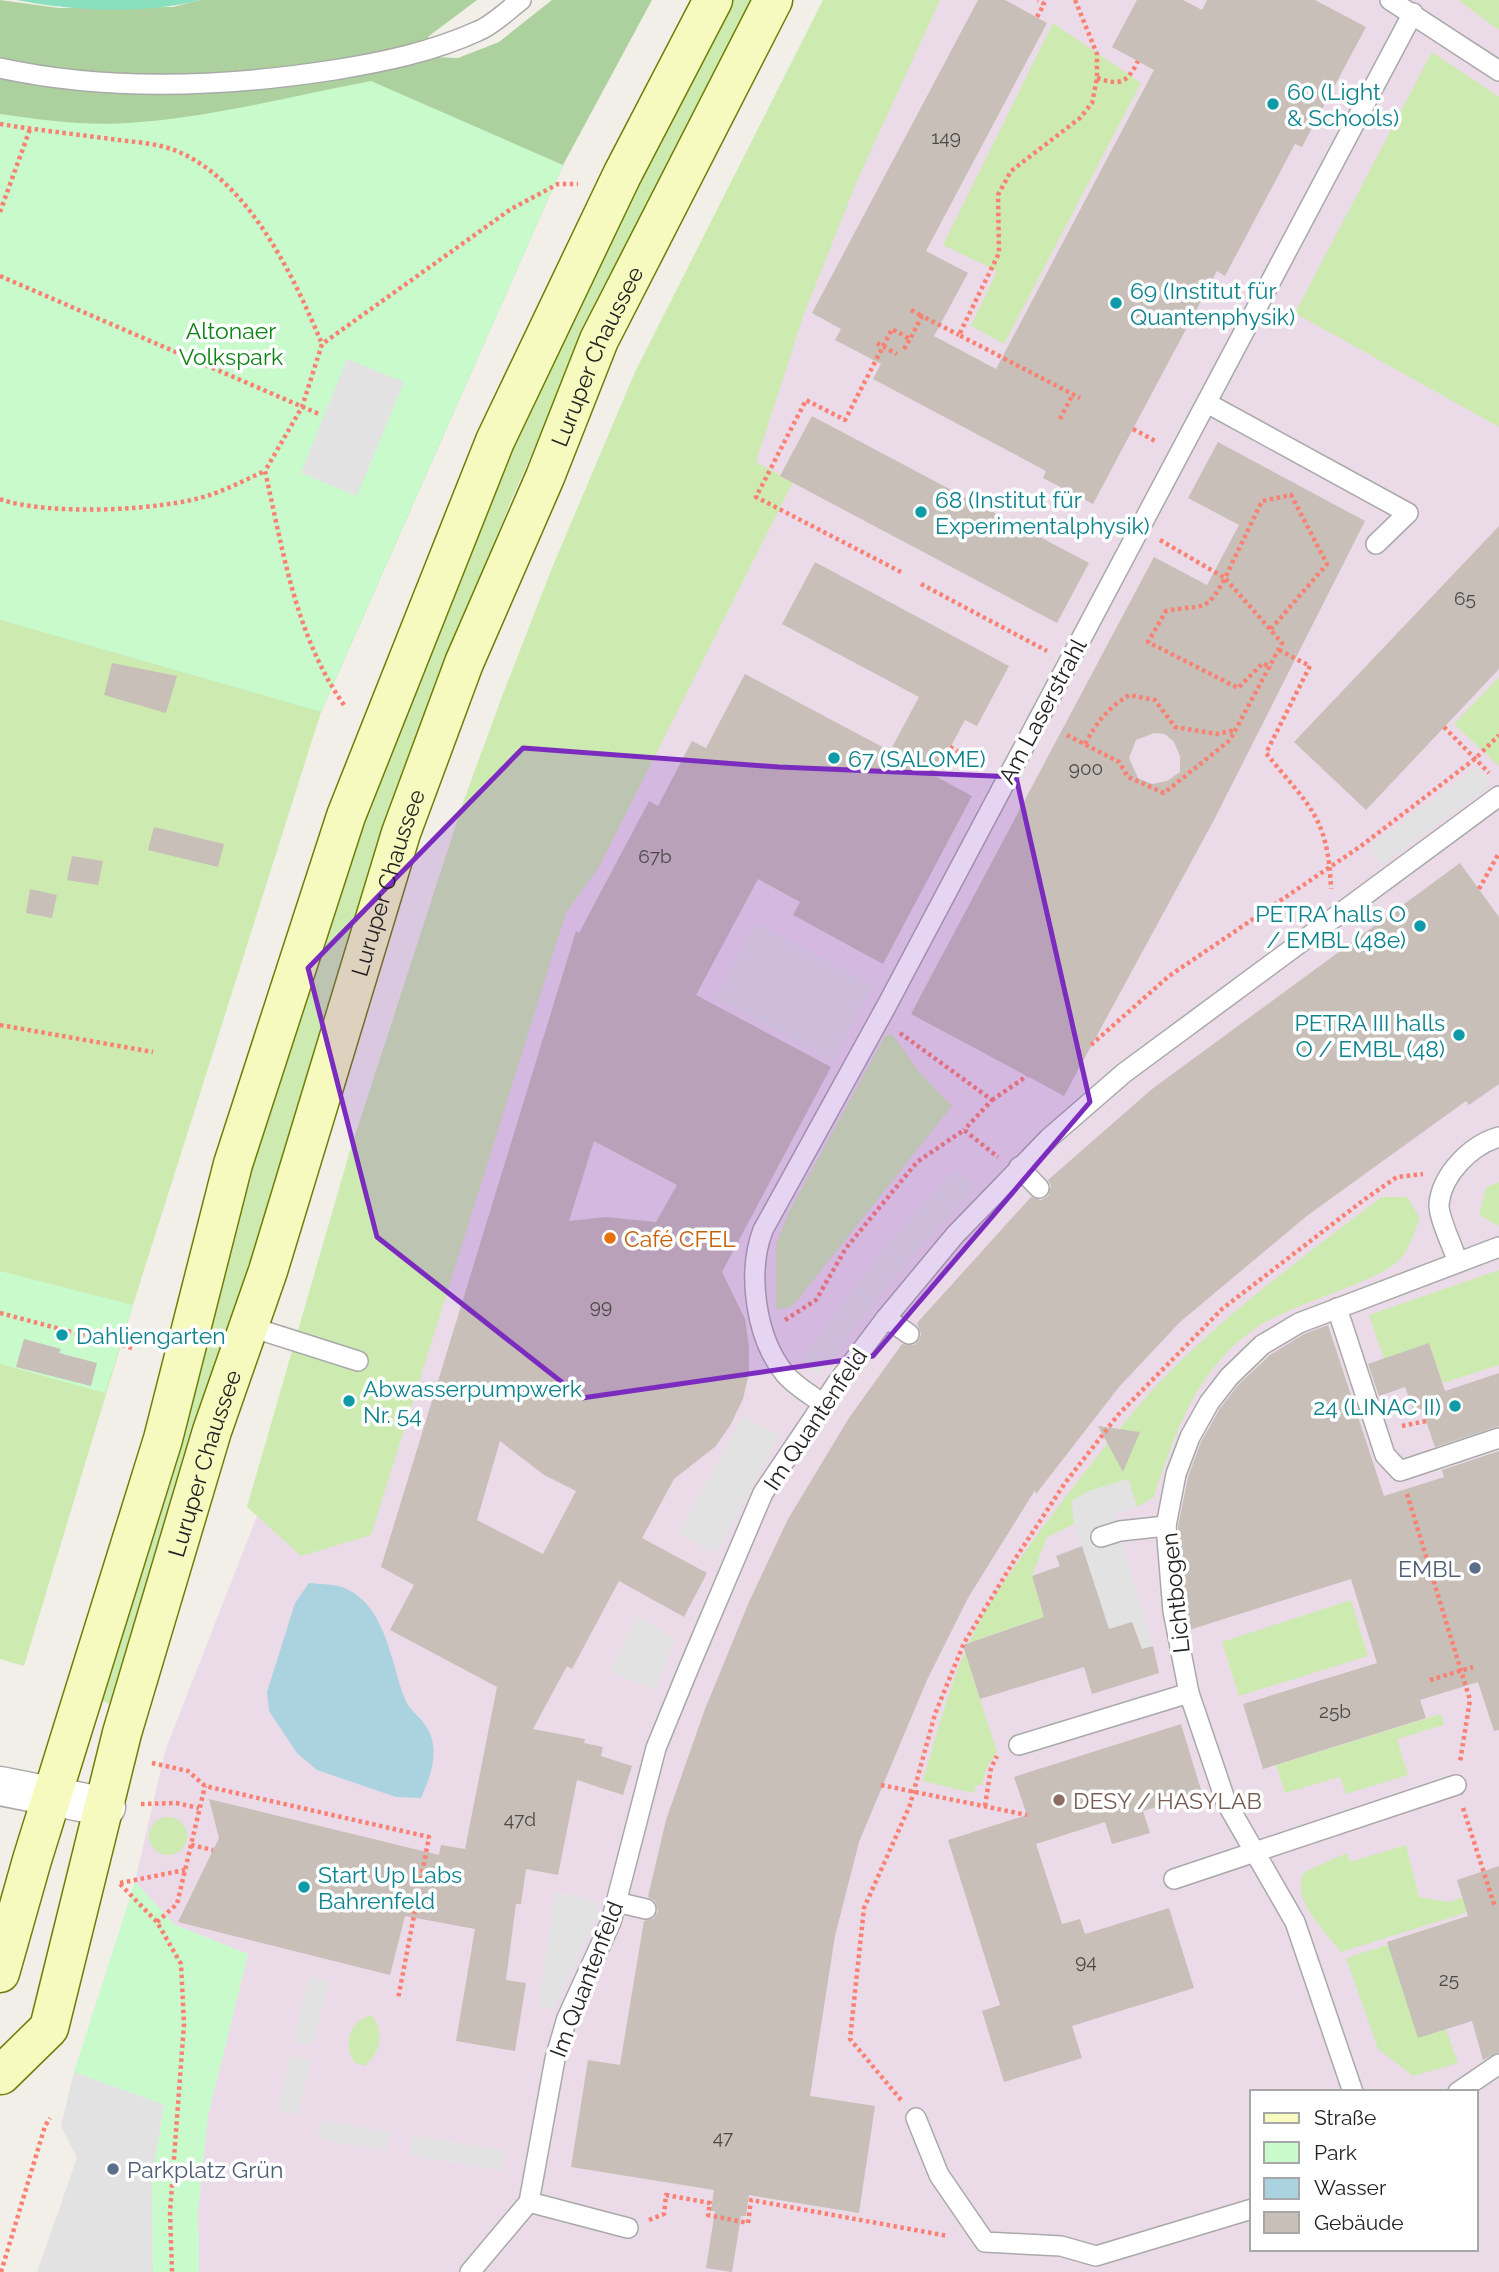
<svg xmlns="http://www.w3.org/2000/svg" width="1499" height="2272" font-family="Raleway,sans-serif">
<rect width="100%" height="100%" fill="#f2efe9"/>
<!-- industrial -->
<path fill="#ebdbe8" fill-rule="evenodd" d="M866,0h633v2272h-1300l-1,-61 10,-95 40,-162 -73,-29 -40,-43 30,-131 157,-401zM1252,2092h224v157h-224z"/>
<!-- grass -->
<g fill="#cdebb0">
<path d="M732,0h22l-179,357 -63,141 -58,148 -342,1059 -12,-5c86,-304 166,-612 276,-909 57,-157 122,-313 192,-464 51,-111 108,-219 164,-327z"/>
<polygon points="823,0 940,0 857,181 804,314 756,462 793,482 599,867 566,913 371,1535 301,1556 247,1507 349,1154 464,800 501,699 552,568 635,372"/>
<polygon points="1458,0 1499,0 1499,30"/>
<polygon points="1053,23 1141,83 1004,344 971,326 997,271 943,245"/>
<polygon points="1432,52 1499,97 1499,427 1295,313"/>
<polygon points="0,620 321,712 133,1305 24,1666 0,1659"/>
<polygon points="1499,677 1499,766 1454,724"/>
<polygon points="892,1034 920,1073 952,1106 795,1303 788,1308 776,1309 776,1245 788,1214 885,1036"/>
<polygon points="1499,1182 1499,1226 1479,1215 1486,1187"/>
<path d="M1382,1197h25l13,21c-5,12 -10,29 -18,39 -21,26 -113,46 -149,73 -57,41 -78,102 -99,167l-17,10 -9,-28 -56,22 2,23 -27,13 -15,39 12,41 -65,22 8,28 -16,5 26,80 -10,15 -5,18h-6l-2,8 -51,-12c15,-52 29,-106 54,-155 24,-44 57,-87 87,-127 39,-50 78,-102 124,-145 61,-58 128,-107 194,-157z"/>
<polygon points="1499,1270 1499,1365 1443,1383 1429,1343 1384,1359 1369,1315"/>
<polygon points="1351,1600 1368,1656 1239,1696 1222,1642"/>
<polygon points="1441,1714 1444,1725 1397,1739 1408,1775 1346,1794 1340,1777 1285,1793 1276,1765"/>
<circle cx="168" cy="1836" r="19"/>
<path d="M1406,1845l13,52 30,5 33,-11 5,15 -146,46c-16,-21 -51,-52 -37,-80l43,-19 3,9z"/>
<polygon points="1388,1945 1446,2029 1458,2063 1413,2076 1378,2049 1346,1958"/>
<path d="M371,2015c15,17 9,39 -7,51l-10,-4c-11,-19 -5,-40 17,-47z"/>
</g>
<!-- forest -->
<polygon fill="#add19e" points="0,0 59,8 173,7 200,0 477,0 429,36 424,45 434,57 458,58 499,42 552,0 652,0 563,165 321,712 0,620"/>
<!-- park -->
<g fill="#c8facc">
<path d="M371,81l192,84 -242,547 -321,-92v-506c41,6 86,12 128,9 81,-5 163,-27 243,-42z"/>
<polygon points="0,1271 133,1305 105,1393 0,1364"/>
<polygon points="135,1882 175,1925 248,1954 208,2116 198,2211 199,2272 153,2272 152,2179 164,2105 74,2072"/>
</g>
<!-- pitch -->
<path fill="#88e0be" d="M16,0h184c-58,15 -126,11 -184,0z"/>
<!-- parking -->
<g fill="#e2e2e2">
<polygon points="347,359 404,382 357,496 301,473"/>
<polygon points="1477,766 1491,785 1382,865 1368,847"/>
<polygon points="755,923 873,985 833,1061 715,999"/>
<polygon points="955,1170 976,1186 898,1273 819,1375 800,1361 887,1244"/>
<polygon points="743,1416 780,1435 716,1554 678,1534"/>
<polygon points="1128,1479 1137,1507 1114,1515 1153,1646 1142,1649 1132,1622 1109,1629 1074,1524 1072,1501 1088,1491"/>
<polygon points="636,1616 675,1638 656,1691 610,1671"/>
<polygon points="555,1892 599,1902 596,1919 554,2009 538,2006"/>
<polygon points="309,1976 329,1981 313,2046 293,2041"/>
<polygon points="290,2055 311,2060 298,2115 278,2110"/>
<polygon points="74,2072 164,2105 152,2179 153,2272 37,2272 77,2158 61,2126"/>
<polygon points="320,2120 390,2132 386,2151 317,2139"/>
<polygon points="413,2135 505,2151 502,2171 410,2155"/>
</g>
<!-- water -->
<path fill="#aad3df" d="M309,1583c11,1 23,1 33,4 45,17 48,76 64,114 3,8 12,14 17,21 19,24 9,51 -2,76l-25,-1 -79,-27 -20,-17 -28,-42 -2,-19 28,-89z"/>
<!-- building -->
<g fill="#c7bfb8" fill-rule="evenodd">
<polygon points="978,0 1005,0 1047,23 926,251 968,273 934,336 996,369 1154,70 1112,47 1137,0 1183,0 1202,10 1207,0 1315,0 1366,27 1302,147 1295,144 1225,276 1217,271 1093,504 1043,478 1046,471 873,379 881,364 835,340 841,329 812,313"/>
<polygon points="812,416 1089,563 1057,623 780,476"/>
<path d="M1218,442l147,79 -151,299 -150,276 -153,-82 243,-457 53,28 32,-60 -51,-27zM1154,733l11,1 9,8 6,14v16l-13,9 -15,3 -14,-6 -9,-20 7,-18z"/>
<polygon points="1499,526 1499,669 1366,810 1294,742"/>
<path d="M815,562l194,104 -32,60 -12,-6 -30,56 37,20 -89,168 -90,-49 7,-13 -42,-23 -62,116 135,72 -109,205 23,47 4,27v27l-6,26 -12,25 -15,22 -42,33 -32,59 65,35 -23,44 -65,-36 -47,88 -5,-3 -34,63 52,10 -1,4 19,4 -2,9 31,10 -9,29 -46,-15 -19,95 -32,-6 -5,35h-5l-10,76 20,3 -11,68 -59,-10 19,-112 -70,-13 -15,59 -212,-53 41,-84 -10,-39 230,56 2,-10 24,4 32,-162 -107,-57 24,-45 -33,-18 195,-636 3,2 70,-132 9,5 34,-65 14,7 39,-74 145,77 29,-54 -137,-73zM594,1141l83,44 -21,37 -50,-5 -37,4zM500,1441l44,34 32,16 -33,63 -66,-34z"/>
<polygon points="112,663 177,676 166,713 104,695"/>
<polygon points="154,827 224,844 218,867 148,850"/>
<polygon points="72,856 103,861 98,885 67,880"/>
<polygon points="1460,863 1499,917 1499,1084 1469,1105 1466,1101 1308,1215 1180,1322 1119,1387 1036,1494 1035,1490 968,1598 927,1680 859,1842 835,1936 810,2096 875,2106 859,2213 749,2195 746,2216 741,2216 732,2272 706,2268 715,2211 711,2211 714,2190 571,2167 588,2060 620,2065 644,1921 654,1918 658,1911 655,1901 648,1897 666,1820 705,1709 749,1602 788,1519 849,1418 902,1344 914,1345 919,1340 921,1334 917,1323 1031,1197 1041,1200 1048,1196 1051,1186 1048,1180 1152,1089"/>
<polygon points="30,889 57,895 52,918 26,913"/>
<polygon points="1328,1325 1384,1496 1444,1477 1442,1470 1499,1451 1499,1730 1494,1731 1478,1682 1420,1700 1426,1718 1263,1769 1243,1704 1377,1663 1351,1579 1189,1630 1178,1527 1188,1477 1201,1442 1219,1410 1238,1385 1270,1355 1304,1334"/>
<polygon points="24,1339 61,1349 59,1353 97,1363 91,1386 16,1367"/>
<polygon points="1429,1343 1445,1391 1499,1373 1499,1426 1435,1447 1422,1409 1414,1412 1405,1387 1379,1396 1368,1364"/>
<polygon points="1098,1426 1140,1432 1123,1472"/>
<polygon points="1082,1546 1109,1629 1132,1622 1142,1649 1153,1646 1159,1673 1092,1694 1084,1667 980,1699 963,1645 1044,1617 1032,1576 1060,1566 1056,1556"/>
<polygon points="1181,1724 1202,1793 1143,1811 1150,1833 1112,1844 1105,1822 1036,1844 1062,1924 1080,1919 1085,1934 1169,1908 1194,1988 1072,2026 1082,2058 1004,2082 982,2011 1000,2005 948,1840 1027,1815 1014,1777"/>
<polygon points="1499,1866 1499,2052 1483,2060 1472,2021 1418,2038 1387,1942 1468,1916 1457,1880"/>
</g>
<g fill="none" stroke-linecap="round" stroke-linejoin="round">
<!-- service casing -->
<g stroke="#a9a9a9" stroke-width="22">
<g id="service">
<polyline points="1390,0 1499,71"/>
<path d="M0,68c110,24 224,19 334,2 49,-8 98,-18 144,-39 15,-6 30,-21 43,-31"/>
<polyline points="1207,403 1408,513 1376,544"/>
<polyline points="1019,1167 1039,1188"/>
<path d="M1458,1262c-5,-14 -20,-46 -19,-58 3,-30 32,-59 60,-67"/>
<polyline points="1337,1308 1385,1455 1400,1471 1499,1438"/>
<polyline points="886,1318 909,1334"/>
<polyline points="248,1326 358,1361"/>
<path d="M823,1404c-13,-10 -28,-18 -38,-30 -30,-37 -38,-102 -22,-144l124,-225 526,-992"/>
<polyline points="1101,1537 1120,1531 1166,1526"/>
<polyline points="1019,1745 1189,1693"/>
<polyline points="1174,1879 1456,1785"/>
<polyline points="616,1902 646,1909"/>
<polyline points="1353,2092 1295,1922 1226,1802 1189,1693 1173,1611 1166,1526 1176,1474 1190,1437 1209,1403 1229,1377 1262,1345 1299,1323 1499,1247"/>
<polyline points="1458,2092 1499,2064"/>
<polyline points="916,2118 939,2175 985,2242 1061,2246 1096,2256 1252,2209"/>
<polyline points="529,2202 628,2228"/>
<polyline points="470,2272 529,2202 555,2059 567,2018 611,1922 656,1748 690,1665 763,1493 837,1383 886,1318 955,1235 1049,1138 1124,1073 1499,796"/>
</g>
</g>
<!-- tertiary casing -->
<g stroke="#a9a9a9" stroke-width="41">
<polyline id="tertiary" points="0,1786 106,1807"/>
</g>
<!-- secondary casing -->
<g stroke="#707d05" stroke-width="41">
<g id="secondary">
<polyline points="0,1973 32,1860 163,1439 233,1164 346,816 495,441 622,175 713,0"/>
<path id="s1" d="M1,2075l48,-47 73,-295 90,-302 56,-160 133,-438 63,-170 81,-186 54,-137 174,-340"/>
</g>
</g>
<!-- path -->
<g stroke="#fa8072" stroke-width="4.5" stroke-dasharray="3.5 3.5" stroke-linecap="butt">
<polyline points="1075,0 1097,54 1097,78 1092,103 1080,118 1011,171 998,195 999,253 959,335 1080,398"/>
<polyline points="1037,17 1044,4 1038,0"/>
<path d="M1097,78c24,8 30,5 41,-17"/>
<path d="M0,124c37,6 74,10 111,15 22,3 48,4 68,13 71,31 115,125 143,192"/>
<polyline points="0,212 30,129"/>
<polyline points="0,276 319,414"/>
<polyline points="911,310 922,316"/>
<polyline points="904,349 910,339"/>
<polyline points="1060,419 1073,394"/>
<polyline points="1133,429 1157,442"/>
<path d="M0,499c46,17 163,12 210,-4 18,-6 37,-16 55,-24"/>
<path d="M1160,540l65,38c-20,38 -23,25 -59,33l-18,31 90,46 25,-25 8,5"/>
<polyline points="901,572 756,497 806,400 845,420 892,329 910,339 922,316 959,335"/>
<polyline points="921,584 1047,651"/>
<path d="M1279,650l31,16 -44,87c43,54 62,62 65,136"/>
<path d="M344,705c-48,-68 -61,-154 -79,-234l37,-64 20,-63 189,-135 47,-25h20"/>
<polyline points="1444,727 1489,773"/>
<polyline points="1067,735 1119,762 1128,777 1164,793 1230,740 1282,643 1225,578 1262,501 1291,495 1327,564 1270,630"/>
<path d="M1085,744c12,-22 23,-36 44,-49l26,5 20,27 42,7 18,-4"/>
<polyline points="950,747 986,767"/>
<polyline points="1479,889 1499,853"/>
<polyline points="0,1025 153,1052"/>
<polyline points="900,1033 992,1100 964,1130"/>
<polyline points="1091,1045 1169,976 1361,846 1476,758 1499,735"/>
<polyline points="992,1100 1027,1076"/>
<polyline points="0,1313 132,1348"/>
<polyline points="785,1320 816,1300 846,1248 917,1162 964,1130 998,1157"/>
<polyline points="1402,1426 1426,1421"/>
<polyline points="1407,1494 1470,1700 1460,1762"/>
<polyline points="152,1763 188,1771 205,1786 429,1837 398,1999"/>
<polyline points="141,1804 176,1803 199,1808"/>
<polyline points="985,1806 991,1768 997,1756"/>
<polyline points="1463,1808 1495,1907"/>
<polyline points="191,1845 213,1850"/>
<polyline points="120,1883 185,1870"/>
<polyline points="120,1884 157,1922 181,1964 184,2024 170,2212 172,2272"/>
<polyline points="157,1922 177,1904 205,1786"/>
<polyline points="901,2100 850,2039 864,1908 910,1805 935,1714 964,1643 1017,1556 1065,1483 1118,1415 1222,1309 1365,1199 1397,1177 1423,1174"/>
<polyline points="649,2220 664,2214 666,2195 710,2203 708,2215 748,2223 751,2200 948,2236"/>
<polyline points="1,2272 45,2126 50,2118"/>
</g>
<!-- service -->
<use href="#service" stroke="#fff" stroke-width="19"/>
<!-- tertiary -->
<use href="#tertiary" stroke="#fff" stroke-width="38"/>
<!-- secondary -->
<use href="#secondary" stroke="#f7fabf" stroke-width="38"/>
<!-- path-bridge -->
<g stroke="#fa8072" stroke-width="4.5" stroke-dasharray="3.5 3.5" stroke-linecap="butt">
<polyline points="877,343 897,354"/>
<polyline points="1430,1680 1473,1667"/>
<polyline points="881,1785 1027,1815"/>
</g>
</g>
<!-- marked area -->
<path fill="#7b2cbf" fill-opacity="0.2" stroke="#7b2cbf" stroke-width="5" stroke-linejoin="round" d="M523,748l256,19 237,10 74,325 -217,254 -291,42 -205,-161 -69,-269z"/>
<!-- markers -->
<g fill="#0f9aa8" stroke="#fff" stroke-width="2.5">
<circle cx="1273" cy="104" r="7"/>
<circle cx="1116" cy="303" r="7"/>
<circle cx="921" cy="512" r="7"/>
<circle cx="834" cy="758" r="7"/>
<circle cx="1420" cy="926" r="7"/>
<circle cx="1459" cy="1035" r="7"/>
<circle cx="62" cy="1335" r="7"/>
<circle cx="349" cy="1401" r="7"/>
<circle cx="1455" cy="1406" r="7"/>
<circle cx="304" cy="1887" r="7"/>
</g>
<circle fill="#e8710a" stroke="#fff" stroke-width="2.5" cx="610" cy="1238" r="7"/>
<g fill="#5c6f8a" stroke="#fff" stroke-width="2.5">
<circle cx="1475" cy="1568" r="7"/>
<circle cx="113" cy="2169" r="7"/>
</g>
<circle fill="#8d6e63" stroke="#fff" stroke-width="2.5" cx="1059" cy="1800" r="7"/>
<g text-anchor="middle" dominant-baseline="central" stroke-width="7" stroke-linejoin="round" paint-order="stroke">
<!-- number labels -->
<g font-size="19" fill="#4b4948">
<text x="946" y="137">149</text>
<text x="1465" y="598">65</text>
<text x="1086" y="768">900</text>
<text x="655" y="856">67b</text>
<text x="601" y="1306">99</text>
<text x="1335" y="1711">25b</text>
<text x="520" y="1819">47d</text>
<text x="1086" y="1961">94</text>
<text x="1449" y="1979">25</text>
<text x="723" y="2137">47</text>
</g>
<!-- culture labels -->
<g font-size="23" fill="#0d838f" stroke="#fff" text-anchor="start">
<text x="1287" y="91">60 (Light<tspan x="1287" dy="26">&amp; Schools)</tspan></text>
<text x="1130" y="290">69 (Institut für<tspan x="1130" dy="26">Quantenphysik)</tspan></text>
<text x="935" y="499">68 (Institut für<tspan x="935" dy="26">Experimentalphysik)</tspan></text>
<text x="848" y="758">67 (SALOME)</text>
<text x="1406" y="913" text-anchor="end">PETRA halls O<tspan x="1406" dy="26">/ EMBL (48e)</tspan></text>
<text x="1445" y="1022" text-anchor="end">PETRA III halls<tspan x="1445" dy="26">O / EMBL (48)</tspan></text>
<text x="76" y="1335">Dahliengarten</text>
<text x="363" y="1388">Abwasserpumpwerk<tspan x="363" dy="26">Nr. 54</tspan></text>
<text x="1441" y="1406" text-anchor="end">24 (LINAC II)</text>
<text x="318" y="1874">Start Up Labs<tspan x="318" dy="26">Bahrenfeld</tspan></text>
</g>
<!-- park labels -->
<g font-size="23" fill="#0c8416" stroke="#fff">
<text x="231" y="330">Altonaer<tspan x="231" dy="26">Volkspark</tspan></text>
</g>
<!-- street labels -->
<g font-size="23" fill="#222" stroke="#fff">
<text stroke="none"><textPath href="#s1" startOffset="1829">Luruper Chaussee</textPath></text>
<text transform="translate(1042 711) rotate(-62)">Am Laserstrahl</text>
<text stroke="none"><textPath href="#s1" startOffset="1262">Luruper Chaussee</textPath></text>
<text transform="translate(815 1419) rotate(-56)">Im Quantenfeld</text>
<text stroke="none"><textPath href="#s1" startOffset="653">Luruper Chaussee</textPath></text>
<text transform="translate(1175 1593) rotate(-96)">Lichtbogen</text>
<text transform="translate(586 1979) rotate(-69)">Im Quantenfeld</text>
</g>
<!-- food labels -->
<g font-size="23" fill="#c56008" stroke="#fff" text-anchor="start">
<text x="624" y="1238">Café CFEL</text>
</g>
<!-- service labels -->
<g font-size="23" fill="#4e5e75" stroke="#fff" text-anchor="end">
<text x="1461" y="1568">EMBL</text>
<text x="127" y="2169" text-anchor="start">Parkplatz Grün</text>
</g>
<!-- education labels -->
<g font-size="23" fill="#785e54" stroke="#fff" text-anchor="start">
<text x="1073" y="1800">DESY / HASYLAB</text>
</g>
</g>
<!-- legend -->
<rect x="1250" y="2090" width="228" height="161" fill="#ffffff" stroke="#a7a7a7" stroke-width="2"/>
<rect x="1264" y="2113" width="35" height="10" fill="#f7fabf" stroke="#a7a7a7" stroke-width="2"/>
<text x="1314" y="2125" font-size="21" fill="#222222">Straße</text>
<rect x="1264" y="2142" width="35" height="21" fill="#c8facc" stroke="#a7a7a7" stroke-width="2"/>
<text x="1314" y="2160" font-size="21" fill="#222222">Park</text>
<rect x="1264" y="2178" width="35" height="21" fill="#aad3df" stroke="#a7a7a7" stroke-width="2"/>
<text x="1314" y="2195" font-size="21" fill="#222222">Wasser</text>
<rect x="1264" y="2212" width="35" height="21" fill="#c7bfb8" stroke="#a7a7a7" stroke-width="2"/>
<text x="1314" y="2230" font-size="21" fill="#222222">Gebäude</text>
</svg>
